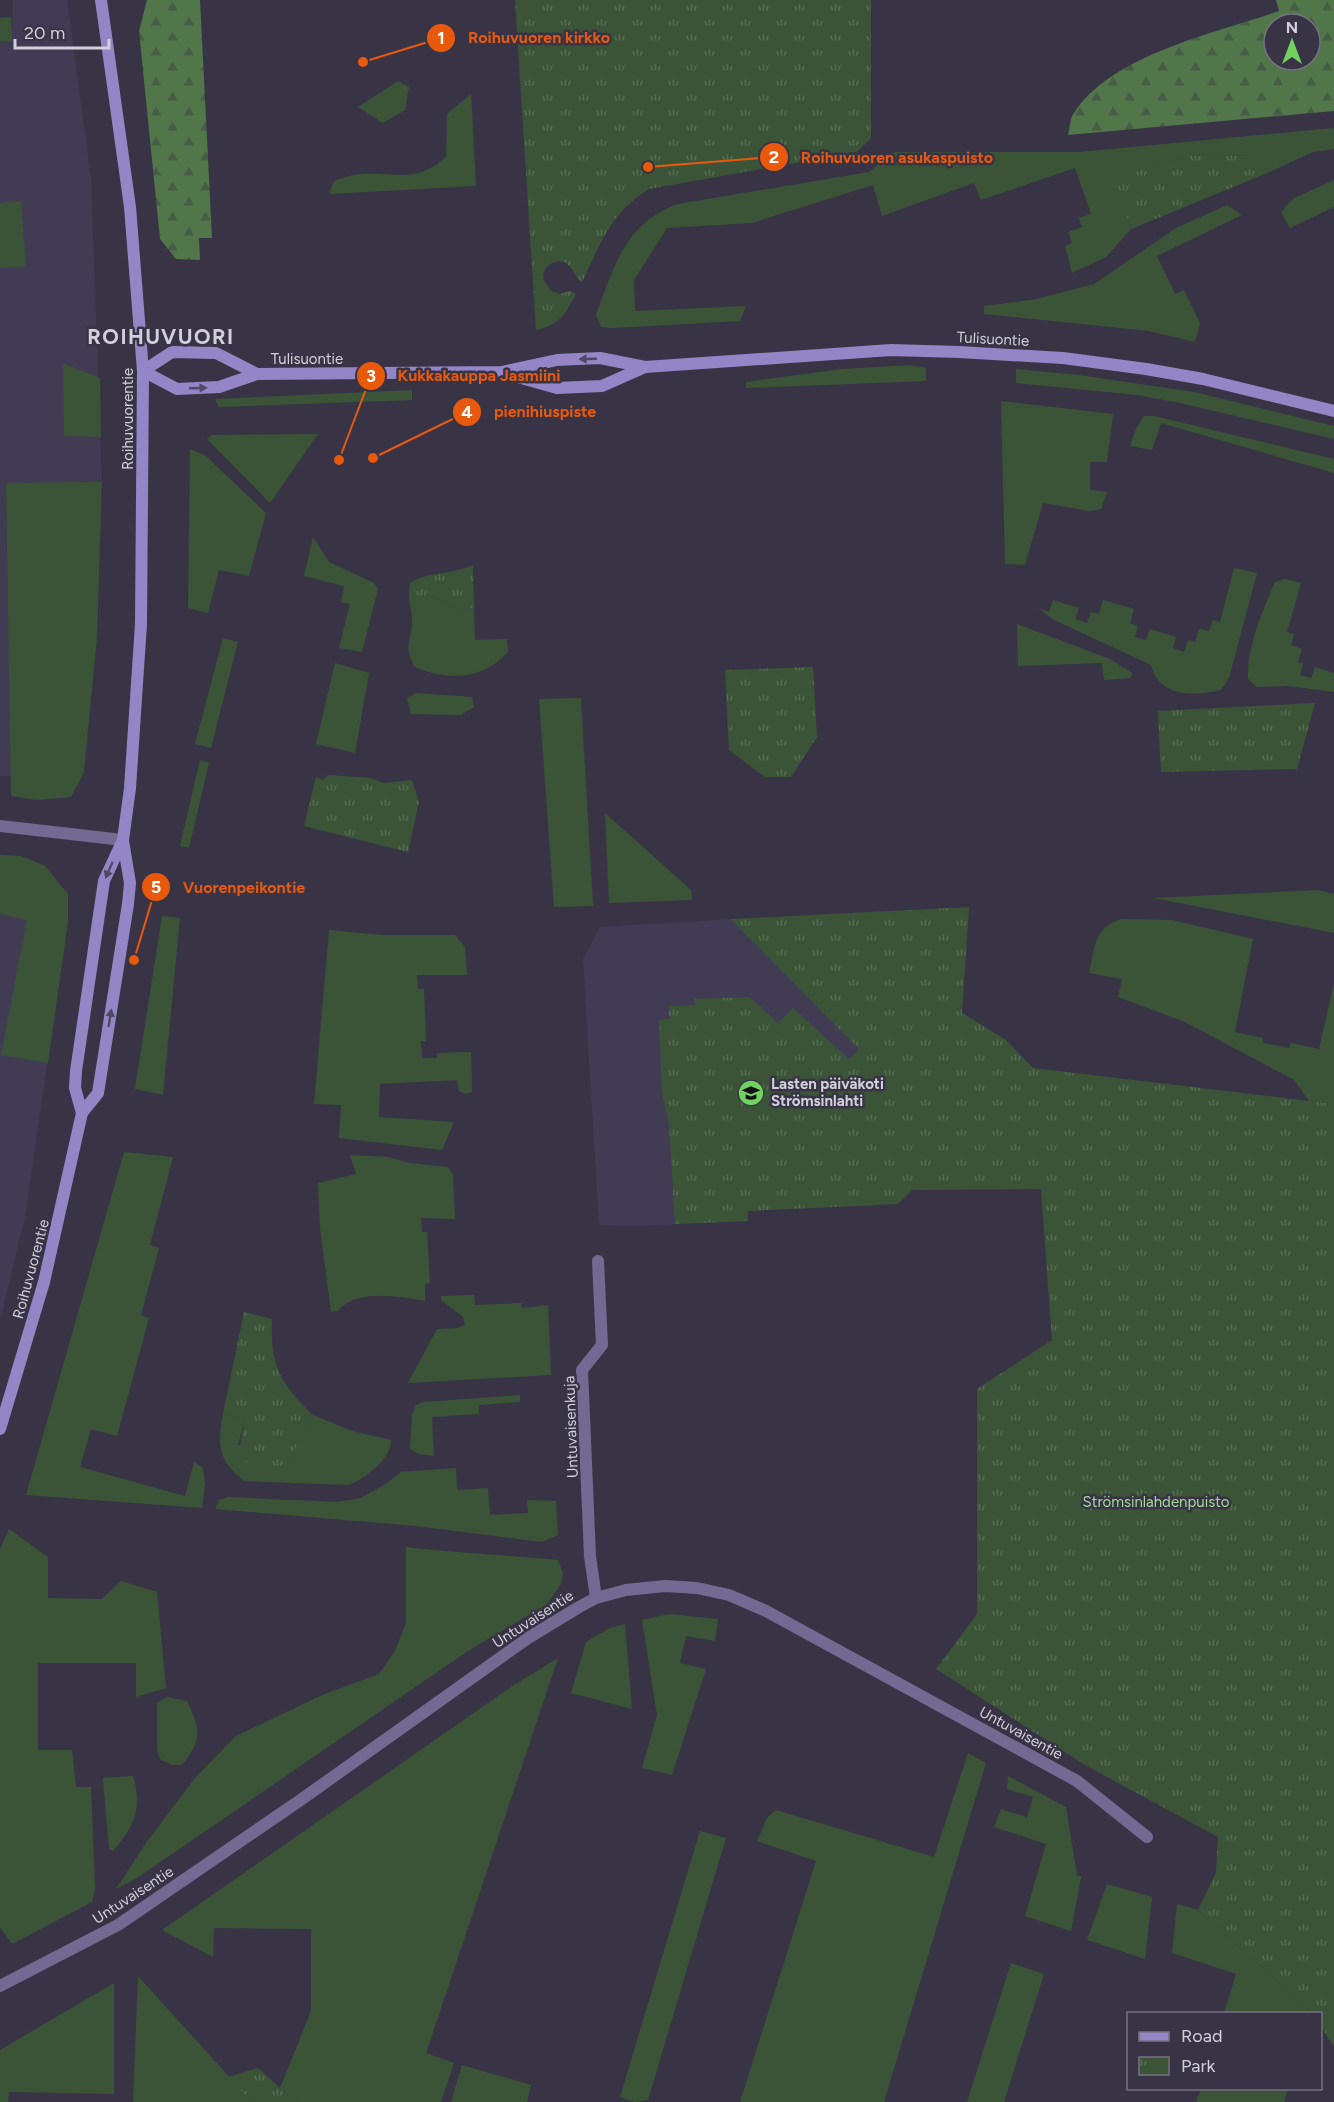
<svg xmlns="http://www.w3.org/2000/svg" width="1334" height="2102" font-family="Figtree,sans-serif">
<defs>
<pattern id="forest-firs" width="22" height="20" patternUnits="userSpaceOnUse" patternTransform="scale(1.5)"><rect width="22" height="20" fill="#50764a"/><path d="M5 1l3.5 6h-7zM16 11l3.5 6h-7z" fill="#485d46"/></pattern>
<pattern id="park-tufts" width="24" height="20" patternUnits="userSpaceOnUse" patternTransform="scale(1.5)"><rect width="24" height="20" fill="#3b5437"/><path d="M3 7l-1-3M5 7V3M7 7l1-3M15 17l-1-3M17 17v-4M19 17l1-3" fill="none" stroke="#566c53"/></pattern>
</defs>
<rect width="100%" height="100%" fill="#383446"/>
<!-- built -->
<g fill="#413c54">
<polygon points="13,0 67,0 91,178 102,482 6,484 11,776 0,776 0,29 12,28"/>
<polygon points="0,855 21,856 45,866 68,894 68,921 25,1217 0,1321"/>
<polygon points="730,919 860,1049 898,1204 748,1211 748,1221 633,1226 599,1225 583,959 600,927"/>
</g>
<!-- grass -->
<g fill="#3b5437">
<polygon points="11,17 12,41 0,41 0,18"/>
<polygon points="398,81 409,87 405,110 383,123 358,107"/>
<path d="M471,94l5,92 -147,8 5,-13c9,-3 19,-7 28,-7 38,-2 52,10 84,-17l1,-43z"/>
<path d="M1334,128v21l-21,3 -48,22 -9,-19 -68,1 -73,22 16,51 -25,28 -34,16 -7,-27 7,-3 -4,-11 14,-5 -3,-9 12,-4 -16,-46 -94,32 -7,-17 -92,33 -9,-31 -121,38 -85,5 -33,52 1,31 111,-5 -6,15 -126,7 -13,-1 -5,-12c17,-47 30,-93 82,-111l191,-32 26,-20h184z"/>
<polygon points="1334,180 1334,207 1290,228 1281,212 1294,198"/>
<polygon points="21,201 26,266 0,268 0,203"/>
<polygon points="1227,205 1242,215 1157,256 1175,294 1184,290 1200,323 1195,342 1149,331 984,314 984,306 1037,299 1094,284 1176,228"/>
<polygon points="63,363 100,378 101,437 64,436"/>
<polygon points="909,365 926,368 926,381 746,388 746,382 842,369"/>
<polygon points="1016,369 1079,375 1194,392 1334,426 1334,439 1180,403 1137,395 1016,383"/>
<polygon points="412,390 412,400 219,407 215,399"/>
<polygon points="1001,401 1113,414 1107,462 1090,462 1090,490 1107,492 1101,509 1089,511 1043,503 1025,565 1005,564"/>
<polygon points="1144,416 1154,416 1334,459 1334,473 1161,423 1152,450 1130,446 1136,429"/>
<polygon points="318,434 270,503 207,439 212,435"/>
<polygon points="190,449 206,456 266,513 249,576 219,570 208,613 188,608"/>
<polygon points="102,482 97,637 84,772 71,797 37,800 11,796 6,483"/>
<polygon points="313,537 329,562 374,583 378,589 362,652 339,648 350,604 341,602 344,586 304,576"/>
<path d="M1234,568l23,5 -28,105 -8,12c-28,6 -61,8 -70,-25l-97,-45 -16,-12 11,4 4,-12 26,8 -4,11 12,4 4,-11 8,2 4,-14 31,9 -4,14 8,3 -3,11 11,3 4,-11 26,8 -3,11 11,4 4,-12 7,2 4,-13 10,2 4,-11 7,2z"/>
<path d="M1285,579l16,4 -14,49 7,2 -3,11 11,4 -4,13 5,2 -3,11 11,3 4,-11 19,6v19l-46,-6 -31,1 -9,-8c-1,-32 14,-67 27,-97z"/>
<path d="M409,595l28,3 20,11 17,-1 1,32 32,-1 1,13c-25,28 -60,29 -93,15 -11,-20 -5,-22 -3,-42 1,-10 -3,-21 -3,-30z"/>
<polygon points="1017,624 1110,659 1132,673 1131,678 1104,680 1102,663 1018,666"/>
<polygon points="223,638 238,642 211,748 195,744"/>
<polygon points="335,663 369,673 355,753 316,744"/>
<polygon points="416,693 472,697 474,707 461,715 411,714 407,698"/>
<polygon points="581,698 593,906 554,907 539,699"/>
<polygon points="200,760 209,763 189,848 180,846"/>
<polygon points="605,813 691,890 692,900 609,903"/>
<polygon points="0,855 21,856 45,866 68,894 68,921 48,1063 1,1055 27,920 0,914"/>
<polygon points="1318,890 1334,894 1334,933 1153,898"/>
<polygon points="162,916 180,918 163,1095 135,1089"/>
<path d="M1121,919l51,1 81,19 -18,93 28,6v5l26,5 2,-5 28,6 15,-66v121l-25,-3 -15,-21 -109,-58 -67,-25 4,-18 -33,-6c6,-26 5,-45 32,-54z"/>
<polygon points="329,930 382,935 455,935 465,947 467,975 417,975 418,989 424,989 426,1041 421,1041 422,1058 437,1058 437,1053 471,1052 472,1092 466,1094 459,1091 457,1080 380,1084 379,1117 454,1122 442,1150 339,1138 341,1105 314,1104"/>
<polygon points="124,1152 173,1157 150,1245 159,1248 141,1315 149,1318 117,1436 91,1429 80,1467 185,1496 194,1462 203,1468 205,1484 202,1508 26,1495"/>
<path d="M350,1155l38,2 21,6 39,4 5,8 2,44 -34,-1 1,14h5l3,51 -5,1v17c-25,-4 -69,-13 -87,10l-7,1 -11,-84 -2,-45 38,-9z"/>
<polygon points="474,1295 475,1305 521,1303 522,1308 548,1305 551,1375 408,1383 437,1329 458,1328 465,1325 463,1317 441,1300 441,1296"/>
<polygon points="520,1395 520,1402 479,1405 479,1414 432,1417 434,1456 419,1454 410,1449 412,1414 416,1405 424,1402"/>
<path d="M223,1414l22,6 -7,25 49,19 26,-49 39,16 39,9c1,18 -27,40 -43,45l-104,-4c-26,-21 -27,-35 -21,-67z"/>
<polygon points="456,1468 457,1490 488,1488 490,1515 528,1513 527,1500 556,1501 558,1535 542,1542 416,1526 215,1509 219,1500 229,1497 337,1502 361,1498 387,1483 401,1472"/>
<polygon points="9,1529 48,1557 48,1598 102,1599 121,1581 157,1592 166,1688 136,1697 136,1663 38,1663 38,1750 72,1750 76,1787 91,1787 95,1889 92,1902 12,1944 0,1927 0,1549"/>
<path d="M406,1547c50,6 101,8 152,13l5,13 -2,11 -14,20 -79,47 -331,227 -21,11 30,-46 49,-65 41,-42 86,-41 57,-21 16,-23 11,-28z"/>
<polygon points="669,1614 718,1619 715,1641 686,1636 680,1663 706,1669 672,1775 642,1768 657,1715 642,1620"/>
<polygon points="625,1624 632,1709 571,1693 586,1642 610,1628"/>
<polygon points="558,1658 426,2053 454,2063 441,2102 301,2102 280,2088 311,2011 311,1929 214,1928 213,1957 162,1930 514,1685"/>
<path d="M167,1697l20,4c13,28 16,38 -5,64h-10l-12,-6 -3,-9v-47z"/>
<polygon points="968,1753 986,1763 884,2102 740,2102 816,1861 757,1841 767,1818 776,1810 934,1857"/>
<path d="M133,1776c10,33 1,50 -20,75l-4,-2 -6,-71z"/>
<polygon points="1008,1776 1066,1807 1077,1875 1081,1877 1071,1931 1025,1916 1046,1844 994,1827 1001,1809 1027,1817 1033,1797 1007,1789"/>
<polygon points="700,1831 726,1838 648,2100 634,2102 620,2097"/>
<polygon points="1107,1884 1152,1897 1145,1959 1087,1940"/>
<polygon points="1177,1904 1198,1910 1312,2013 1224,2013 1236,1974 1172,1953"/>
<polygon points="1011,1963 1044,1974 1004,2102 967,2102"/>
<polygon points="138,1976 251,2101 251,2102 133,2102"/>
<polygon points="114,1983 114,2094 9,2092 8,2102 0,2102 0,2050"/>
<polygon points="462,2065 531,2085 527,2102 451,2102"/>
<polygon points="1201,2089 1288,2089 1284,2102 1196,2102"/>
</g>
<!-- forest -->
<g fill="url(#forest-firs)" fill-rule="evenodd">
<polygon points="147,0 200,0 212,238 199,238 200,260 176,259 160,239 139,31"/>
<path d="M1276,0h58v111l-266,24c2,-7 2,-17 6,-22 38,-59 142,-80 205,-102zM1274,24h36v36h-36z"/>
</g>
<!-- park -->
<g fill="url(#park-tufts)">
<path d="M515,0h356v138l-14,14 -208,37c-39,24 -48,54 -67,93 -10,-7 -11,-27 -30,-19 -7,3 -9,9 -9,16l8,12 9,3 9,-3 7,3c-11,20 -16,31 -40,36z"/>
<polygon points="1257,155 1265,174 1131,229 1114,178 1188,156"/>
<path d="M473,565l1,43 -17,1 -20,-11 -28,-3 1,-12c19,-12 42,-8 63,-18z"/>
<polygon points="813,667 817,737 791,777 765,777 729,750 725,670"/>
<polygon points="1315,703 1297,769 1161,772 1158,711"/>
<polygon points="328,775 371,778 383,783 412,780 419,802 408,852 304,826 316,777 323,780"/>
<polygon points="969,907 962,1013 1006,1040 1033,1068 1334,1104 1334,2047 1321,2026 1320,2014 1312,2013 1198,1910 1216,1873 1218,1837 1085,1765 936,1669 977,1614 977,1389 1052,1340 1041,1189 912,1190 898,1204 748,1211 748,1221 675,1224 669,1125 662,1093 659,1020 669,1019 669,1006 695,1005 695,999 750,997 778,1023 793,1008 849,1059 859,1049 730,919"/>
<path d="M244,1312l28,7c-2,48 8,64 41,96l-26,49c-22,7 -30,8 -49,-8l7,-36 -22,-6z"/>
<polygon points="258,2068 280,2088 301,2102 252,2102 228,2077"/>
</g>
<g fill="none" stroke-linecap="round" stroke-linejoin="round">
<!-- minor -->
<g stroke="#736a93" stroke-width="12">
<polyline points="0,826 123,840"/>
<polyline points="596,1598 590,1556 582,1370 602,1345 598,1261"/>
<polyline points="0,1986 118,1925 302,1799 528,1638 579,1607 596,1598 626,1590 665,1586 697,1588 729,1595 766,1611 1077,1781 1147,1837"/>
</g>
<!-- secondary -->
<g stroke="#9486c6" stroke-width="12">
<polyline points="143,371 177,389 219,387 257,374 502,372 557,360 600,358 645,367 891,350 959,352 1063,358 1146,369 1203,379 1334,411"/>
<polyline points="143,371 172,352 216,353 257,374"/>
<polyline points="503,373 557,388 602,386 645,367"/>
<polyline points="82,1113 75,1088 76,1071 104,881 123,840 130,788 141,624 143,371 130,207 101,0"/>
<polyline points="0,1429 44,1282 82,1113 98,1093 128,904 130,883 123,841"/>
</g>
</g>
<!-- one-way arrows -->
<defs><path id="oneway-solid" d="M-6-.8H1V-3.2L6.5 0L1 3.2V.8H-6Z" transform="scale(1.5)"/></defs>
<g fill="#4f4866">
<use href="#oneway-solid" transform="translate(588 359) rotate(178)"/>
<use href="#oneway-solid" transform="translate(198 388) rotate(-2)"/>
<use href="#oneway-solid" transform="translate(109 870) rotate(114)"/>
<use href="#oneway-solid" transform="translate(110 1018) rotate(-81)"/>
</g>
<!-- icons -->
<defs>
<g id="school-disc" transform="scale(1.35)"><circle r="9.5" fill="#70d35f" stroke="#383446"/><path d="M0-5L7-2L0 1L-7-2ZM-4 1L0 2.5L4 1V4Q0 6-4 4Z" fill="#111"/></g>
</defs>
<g fill-rule="evenodd">
<use href="#school-disc" x="751" y="1093"/>
</g>
<g text-anchor="middle" dominant-baseline="central" stroke-width="5" stroke-linejoin="round" paint-order="stroke">
<!-- street labels -->
<g font-size="15" fill="#d2d0db" stroke="#383446">
<text transform="translate(993 339) rotate(3)">Tulisuontie</text>
<text x="307" y="359">Tulisuontie</text>
<text transform="translate(128 419) rotate(-90)">Roihuvuorentie</text>
<text transform="translate(31 1269) rotate(-75)">Roihuvuorentie</text>
<text transform="translate(571 1427) rotate(-92)">Untuvaisenkuja</text>
<text transform="translate(533 1619) rotate(-33)">Untuvaisentie</text>
<text transform="translate(1021 1733) rotate(29)">Untuvaisentie</text>
<text transform="translate(133 1895) rotate(-33)">Untuvaisentie</text>
</g>
<!-- poi labels -->
<g font-size="15" font-weight="bold" fill="#d2d0db" stroke="#383446" text-anchor="start">
<text x="771" y="1084">Lasten päiväkoti<tspan x="771" dy="17">Strömsinlahti</tspan></text>
</g>
<!-- park labels -->
<g font-size="15" fill="#a1db97" stroke="#383446">
<text x="1156" y="1502">Strömsinlahdenpuisto</text>
</g>
<!-- district labels -->
<g font-size="21" font-weight="bold" letter-spacing="1.5" fill="#d2d0db" stroke="#383446">
<text x="161" y="336">ROIHUVUORI</text>
</g>
</g>
<!-- callouts -->
<path fill="none" stroke="#e8590c" stroke-width="2" d="M363 62L441 38M648 167L774 157M339 460L371 376M373 458L467 412M134 960L156 887"/>
<g fill="#e8590c" stroke="#383446" stroke-width="2">
<circle cx="363" cy="62" r="6"/>
<circle cx="648" cy="167" r="6"/>
<circle cx="339" cy="460" r="6"/>
<circle cx="373" cy="458" r="6"/>
<circle cx="134" cy="960" r="6"/>
<circle cx="441" cy="38" r="15"/>
<circle cx="774" cy="157" r="15"/>
<circle cx="371" cy="376" r="15"/>
<circle cx="467" cy="412" r="15"/>
<circle cx="156" cy="887" r="15"/>
</g>
<g font-size="18" text-anchor="middle" font-weight="bold" fill="#fff">
<text x="441" y="44">1</text>
<text x="774" y="163">2</text>
<text x="371" y="382">3</text>
<text x="467" y="418">4</text>
<text x="156" y="893">5</text>
</g>
<g font-size="16" text-anchor="middle" font-weight="bold" fill="#e8590c" stroke="#383446" stroke-width="5" stroke-linejoin="round" paint-order="stroke">
<text x="539" y="43">Roihuvuoren kirkko</text>
<text x="897" y="163">Roihuvuoren asukaspuisto</text>
<text x="479" y="381">Kukkakauppa Jasmiini</text>
<text x="545" y="417">pienihiuspiste</text>
<text x="244" y="893">Vuorenpeikontie</text>
</g>
<!-- legend -->
<rect x="1127" y="2012" width="195" height="78" fill="#383446" stroke="#767282" stroke-width="1.5"/>
<rect x="1139" y="2032" width="30" height="9" fill="#9486c6" stroke="#767282" stroke-width="1.5"/>
<text x="1181" y="2042" font-size="18" fill="#d2d0db">Road</text>
<rect x="1139" y="2057" width="30" height="18" fill="url(#park-tufts)" stroke="#767282" stroke-width="1.5"/>
<text x="1181" y="2072" font-size="18" fill="#d2d0db">Park</text>
<!-- north arrow -->
<g transform="translate(1292 42)"><circle r="28" fill="#383446" stroke="#767282" stroke-width="1.5"/>
<path d="M0-4.5L10 22L0 15L-10 22Z" fill="#70d35f"/>
<text y="-9" font-size="16" font-weight="bold" text-anchor="middle" fill="#d2d0db">N</text>
</g>
<!-- scale -->
<path d="M15 39v9h94v-9" fill="none" stroke="#d2d0db" stroke-width="3"/>
<text x="24" y="39" font-size="18" fill="#d2d0db" stroke="#383446" stroke-width="4.5" paint-order="stroke">20 m</text>
</svg>
